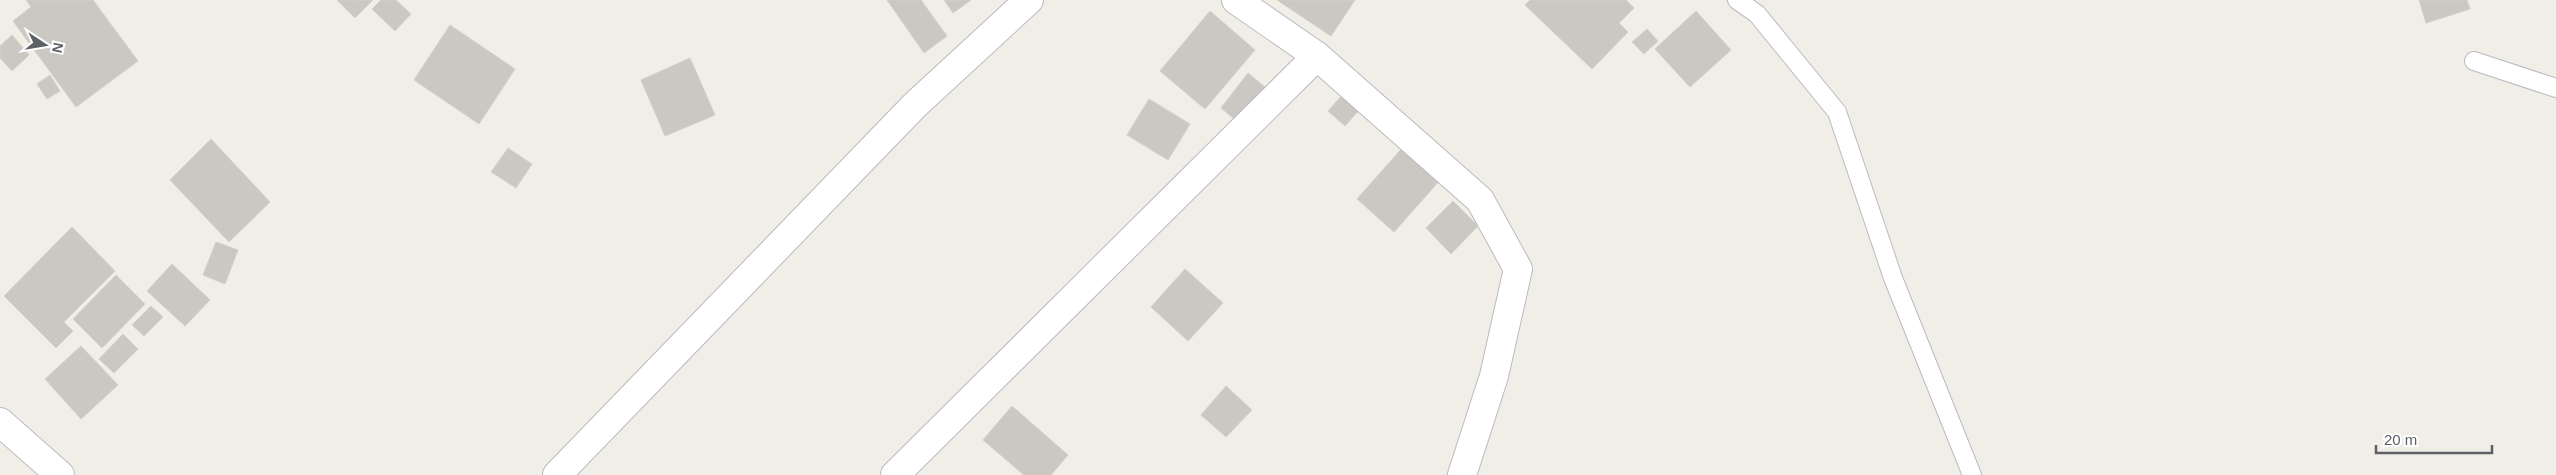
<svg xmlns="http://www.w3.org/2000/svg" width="2556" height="475" font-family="Helvetica,sans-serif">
<rect width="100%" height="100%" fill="#f0eee6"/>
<!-- building -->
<g fill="#cbc8c3" stroke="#d5d0c4">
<polygon points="26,0 93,0 138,61 76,107 13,21 31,7"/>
<polygon points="337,0 373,0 355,18"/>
<polygon points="381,0 396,0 411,14 395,31 372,9"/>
<polygon points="887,0 921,0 947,36 924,53"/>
<polygon points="944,0 971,0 953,13"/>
<polygon points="1277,0 1355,0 1331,36"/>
<polygon points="1530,0 1626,0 1634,8 1619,23 1628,32 1592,69 1525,5"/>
<polygon points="2419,0 2467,0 2470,9 2426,23"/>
<polygon points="1210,11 1255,50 1205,109 1160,71"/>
<polygon points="1696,11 1731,50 1690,87 1655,49"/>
<polygon points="450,25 515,69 479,124 414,80"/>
<polygon points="1647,29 1658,41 1644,54 1632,42"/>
<polygon points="12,35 29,55 12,71 0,58 0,46"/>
<polygon points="690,58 715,115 665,136 641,80"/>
<polygon points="1248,73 1265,87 1238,122 1221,108"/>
<polygon points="50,75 60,91 47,99 37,84"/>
<polygon points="1344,93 1361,108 1345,126 1328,111"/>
<polygon points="1149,99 1190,124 1168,160 1127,135"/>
<polygon points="211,139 270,202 229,242 170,180"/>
<polygon points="1404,146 1441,179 1394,232 1357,199"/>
<polygon points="508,148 532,164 516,188 491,172"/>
<polygon points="1453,201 1478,226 1451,254 1426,228"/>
<polygon points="72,227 115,271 64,322 73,331 56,348 4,296"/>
<polygon points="216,242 238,250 225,284 203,275"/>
<polygon points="172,264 210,300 185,326 147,291"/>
<polygon points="1185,269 1223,303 1188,341 1151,307"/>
<polygon points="116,275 145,304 102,348 73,319"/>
<polygon points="151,306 163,317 144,336 132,325"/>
<polygon points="123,334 138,349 114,373 99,359"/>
<polygon points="81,346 118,385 81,419 45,379"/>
<polygon points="1226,386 1252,410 1226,437 1201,415"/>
<polygon points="1012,406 1068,455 1051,475 1024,475 983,440"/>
</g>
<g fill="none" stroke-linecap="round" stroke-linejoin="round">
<!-- lane casing -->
<g stroke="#b8bbc0" stroke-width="20">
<g id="lane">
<polyline points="1737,0 1757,14 1837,112 1893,278 1972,475"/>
<polyline points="2474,61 2556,88"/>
</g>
</g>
<!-- street casing -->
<g stroke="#b8bbc0" stroke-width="30">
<g id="street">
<polyline points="1236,0 1317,56 1480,200 1518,269 1494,376 1462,475"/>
<polyline points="557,475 915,105 1029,0"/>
<polyline points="895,475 1317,56"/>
</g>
</g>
<!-- secondary casing -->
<g stroke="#b9bcc2" stroke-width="30">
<polyline id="secondary" points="0,422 60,475"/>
</g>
<!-- lane -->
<use href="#lane" stroke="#fff" stroke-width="18"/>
<!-- street -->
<use href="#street" stroke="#fff" stroke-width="28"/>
<!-- secondary -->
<use href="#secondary" stroke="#fff" stroke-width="28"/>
</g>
<!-- north arrow -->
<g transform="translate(45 45) rotate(102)" stroke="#ffffff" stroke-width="4" paint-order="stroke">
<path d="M0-4L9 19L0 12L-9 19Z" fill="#5d6166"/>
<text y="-8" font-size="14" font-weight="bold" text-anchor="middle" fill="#5d6166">N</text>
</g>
<!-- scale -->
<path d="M2376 445v8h116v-8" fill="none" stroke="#5d6166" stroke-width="2.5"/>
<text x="2384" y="445" font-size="15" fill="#5d6166" stroke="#ffffff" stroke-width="4" paint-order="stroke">20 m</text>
</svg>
